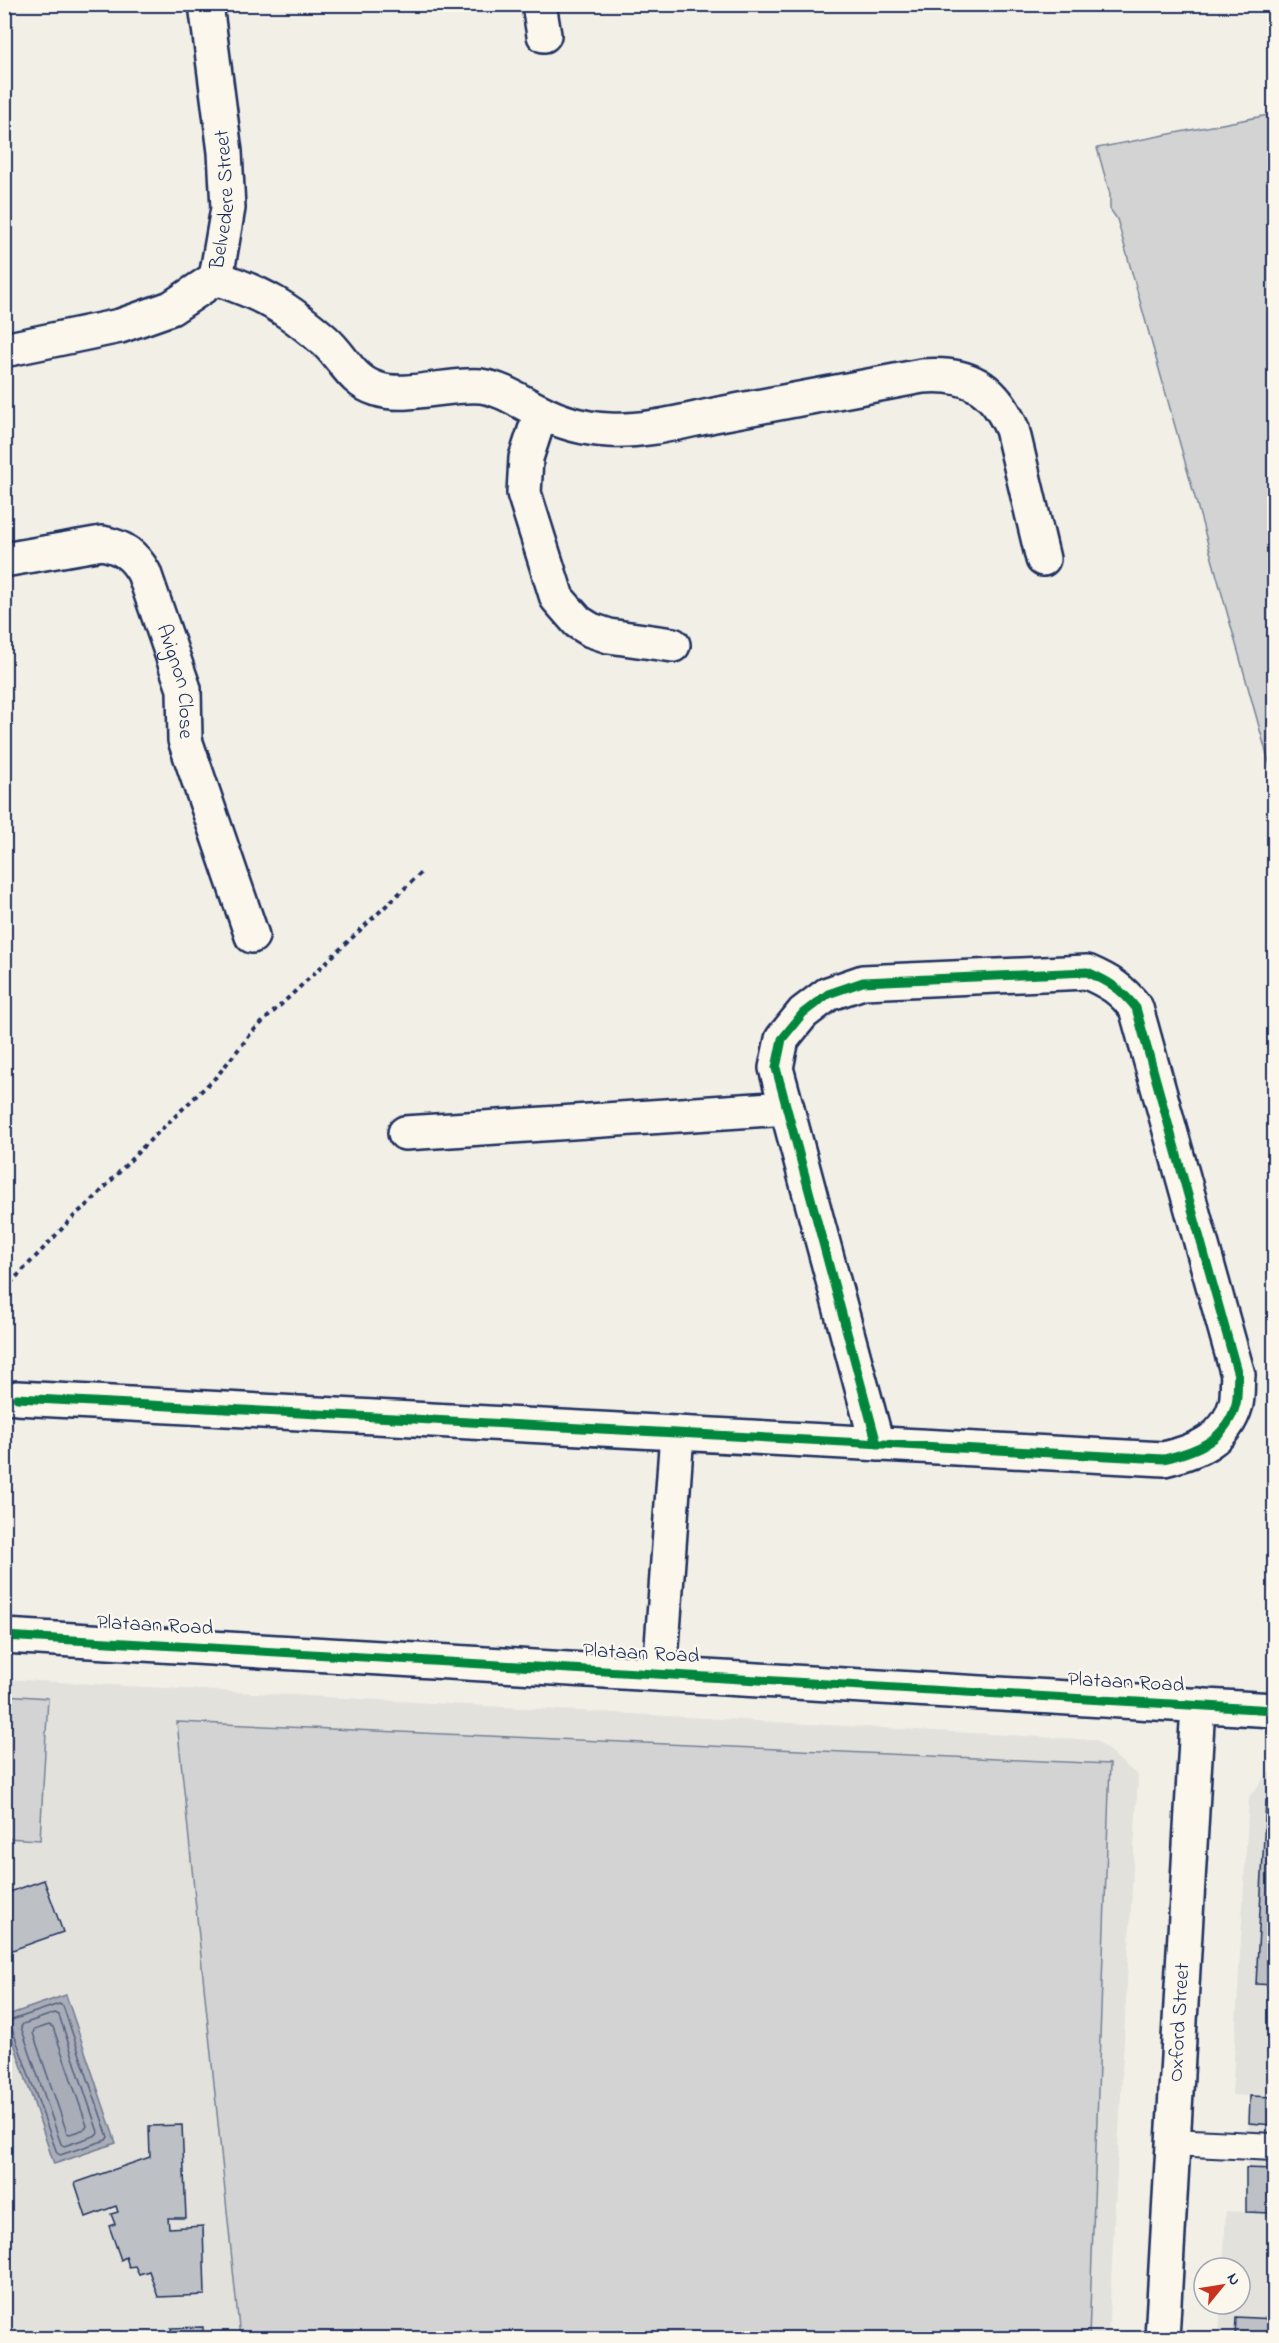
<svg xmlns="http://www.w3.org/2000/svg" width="1279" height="2343" font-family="'Indie Flower',sans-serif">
<rect width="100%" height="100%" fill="#f2efe6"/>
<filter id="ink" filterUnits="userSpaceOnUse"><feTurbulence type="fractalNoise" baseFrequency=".0167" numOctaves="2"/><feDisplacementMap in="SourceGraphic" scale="12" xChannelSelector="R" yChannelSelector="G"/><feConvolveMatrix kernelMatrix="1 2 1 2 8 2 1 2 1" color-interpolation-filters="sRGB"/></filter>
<g filter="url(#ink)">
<!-- built -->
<g fill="#e2e1dc">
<polygon points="4,1679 1096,1740 1138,1776 1108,2338 5,2338"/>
<polygon points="1268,1773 1274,1774 1274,2338 1219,2338 1221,2304 1240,2304 1240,2268 1223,2268 1226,2211 1246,2212 1250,2096 1232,2095 1249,1797"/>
</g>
<!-- green -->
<g fill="#d2d3d2" stroke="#768198" stroke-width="1.5">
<polygon points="1274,114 1274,780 1117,219 1110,209 1110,194 1097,148"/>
<polygon points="5,1695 48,1698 40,1840 5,1838"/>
<polygon points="177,1722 1110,1764 1089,2338 240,2338"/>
</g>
<!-- water -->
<polygon fill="#a9adb7" stroke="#707b93" stroke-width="1.5" points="66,1995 116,2143 54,2164 5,2016"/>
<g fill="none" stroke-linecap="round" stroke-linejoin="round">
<!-- shore -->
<g stroke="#546182" stroke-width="1.5">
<polygon points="59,2004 63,2006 108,2137 106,2140 60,2155 57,2153 10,2023 12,2020"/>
<polygon points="55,2013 59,2015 98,2132 97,2135 64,2146 61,2144 21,2027 23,2024"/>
<polygon points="49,2025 53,2027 87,2126 85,2129 70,2134 67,2133 33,2033 34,2030"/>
</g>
</g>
<!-- building -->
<g fill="#bdc0c4" stroke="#1b2f5e" stroke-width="1.5">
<polygon points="1266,1800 1274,1801 1274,1985 1256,1984"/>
<polygon points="44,1880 63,1932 4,1953 4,1894"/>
<polygon points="1250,2096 1274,2097 1274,2125 1249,2123"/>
<polygon points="182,2125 186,2218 168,2218 169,2228 203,2226 205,2295 158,2297 149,2271 139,2274 135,2266 129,2267 126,2257 121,2260 109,2226 115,2224 111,2214 118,2212 116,2206 86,2217 75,2183 150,2157 149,2126"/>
<polygon points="1246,2168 1273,2169 1271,2213 1246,2212"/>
<polygon points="1236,2317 1274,2319 1274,2338 1235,2338"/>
<polygon points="203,2327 203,2338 172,2338 171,2328"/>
</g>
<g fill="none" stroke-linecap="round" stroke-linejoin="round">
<!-- lane casing -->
<g stroke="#1b2f5e" stroke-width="30">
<polyline id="lane" points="1172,2142 1274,2147"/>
</g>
<!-- street casing -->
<g stroke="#1b2f5e" stroke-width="38">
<g id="street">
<polyline points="539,4 544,35"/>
<path d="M216,278c48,16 71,30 109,63 19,17 26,40 52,48 28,10 72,-6 104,-3 22,3 39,16 58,25 21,11 46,18 70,19 39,2 78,-10 116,-17 66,-12 131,-25 197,-37 46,-4 72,11 90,53l31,130"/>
<path id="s1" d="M4,350l116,-24 51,-18 45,-30 12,-70 -3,-56 -19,-148"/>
<polyline points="541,412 526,458 524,493 557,598 578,622 591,630 609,636 673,645"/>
<path id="s2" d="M4,560l98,-17c21,4 32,12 42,30l40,116 1,51 67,196"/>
<polyline points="405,1133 787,1108"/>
<path d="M17,1398l1147,61c33,-8 62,-19 72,-55 2,-9 1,-20 2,-29l-102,-367c-15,-19 -26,-26 -49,-36l-224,10 -35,12 -25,19 -21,26 -6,29 101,376"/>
<polyline points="4,1636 1274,1710"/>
<polyline points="660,1674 677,1433"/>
<path id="s3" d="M1162,2338l36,-633"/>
</g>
</g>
<!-- path -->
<polyline stroke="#1b2f5e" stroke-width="4" stroke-dasharray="4.5 4.5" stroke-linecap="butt" points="4,1290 77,1213 90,1203 141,1149 217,1076 253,1031 423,871"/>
<!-- lane -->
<use href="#lane" stroke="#fbf7ec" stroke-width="26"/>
<!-- street -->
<use href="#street" stroke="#fbf7ec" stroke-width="33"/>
<!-- cycleway casing -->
<g stroke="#fbf7ec" stroke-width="13">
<g id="cycleway">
<path d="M17,1398l1147,61c33,-8 62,-19 72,-55 2,-9 1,-20 2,-29l-102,-367c-15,-19 -26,-26 -49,-36l-224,10 -35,12 -25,19 -21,26 -6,29 101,376"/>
<polyline points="4,1636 1274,1710"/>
</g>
</g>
<!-- cycleway -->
<use href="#cycleway" stroke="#00873e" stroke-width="9"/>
</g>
</g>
<g text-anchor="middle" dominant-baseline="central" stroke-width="5" stroke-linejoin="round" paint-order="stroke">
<!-- street labels -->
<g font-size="21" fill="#1b2f5e" stroke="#fbf7ec">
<text stroke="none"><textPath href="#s1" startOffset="306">Belvedere Street</textPath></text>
<text stroke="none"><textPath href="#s2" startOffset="267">Avignon Close</textPath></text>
<text transform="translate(155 1626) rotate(3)">Plataan Road</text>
<text transform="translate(641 1654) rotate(3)">Plataan Road</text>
<text transform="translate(1126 1683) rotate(3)">Plataan Road</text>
<text stroke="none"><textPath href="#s3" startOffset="316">Oxford Street</textPath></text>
</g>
</g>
<!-- margin -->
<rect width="1279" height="2343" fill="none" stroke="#fbf7ec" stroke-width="24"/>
<rect x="12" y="12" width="1255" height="2319" fill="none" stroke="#1b2f5e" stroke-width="2" filter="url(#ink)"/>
<!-- north arrow -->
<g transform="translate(1222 2286) rotate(60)"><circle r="28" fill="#fbf7ec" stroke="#a1a7b3" stroke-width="1.5"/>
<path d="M0-4.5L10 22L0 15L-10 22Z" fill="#c8321e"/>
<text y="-9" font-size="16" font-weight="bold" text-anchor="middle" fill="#1b2f5e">N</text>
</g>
</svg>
